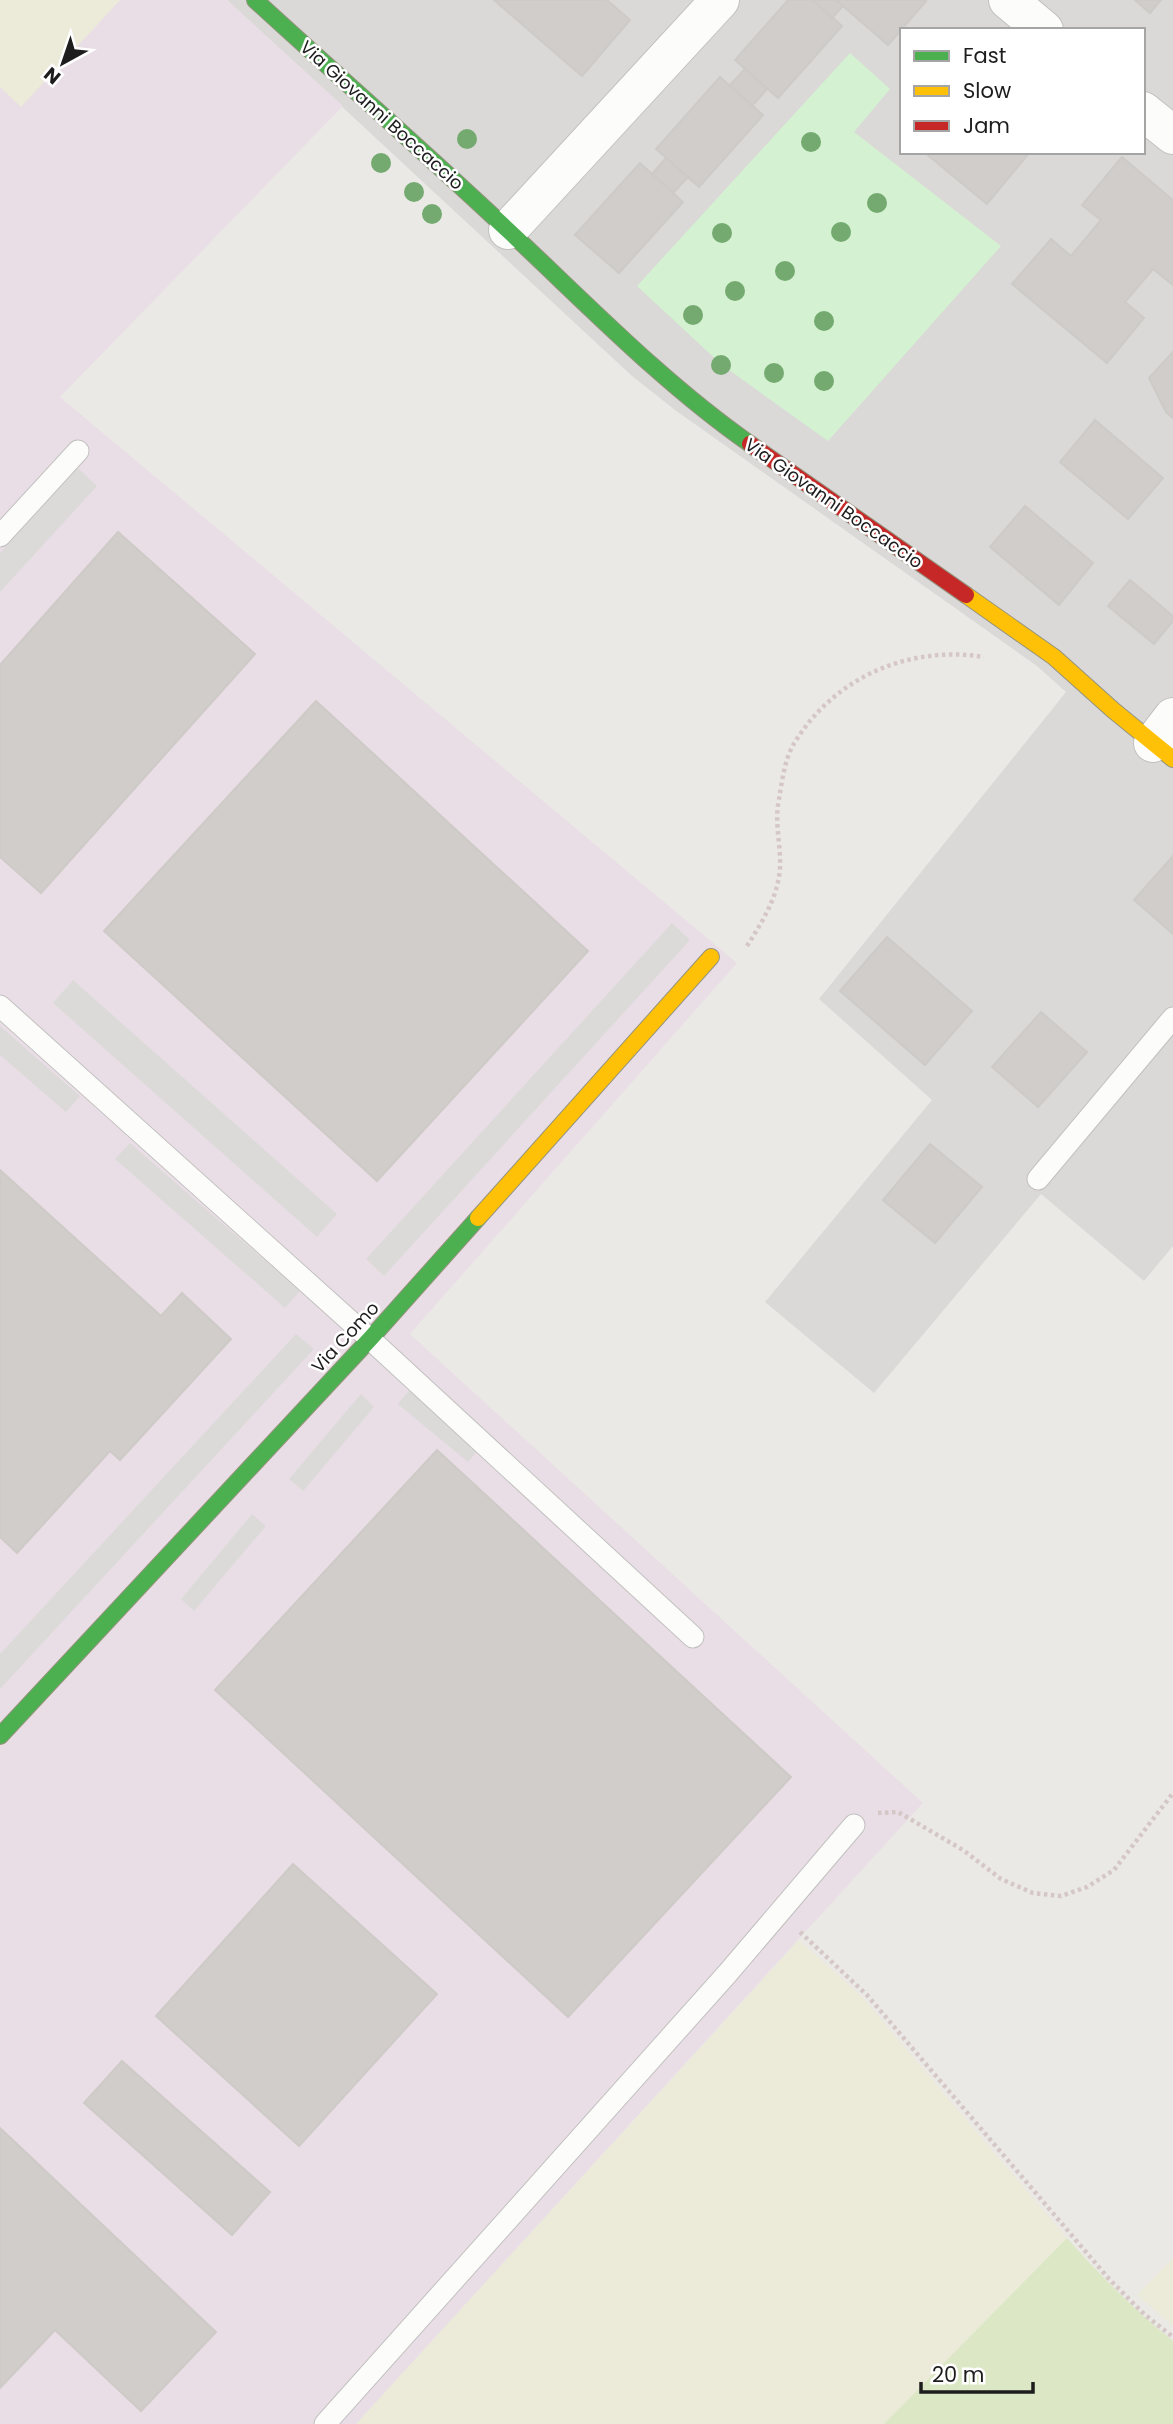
<svg xmlns="http://www.w3.org/2000/svg" width="1173" height="2424" font-family="Poppins,sans-serif">
<rect width="100%" height="100%" fill="#ebe9e6"/>
<!-- residential -->
<path fill="#dad9d7" fill-rule="evenodd" d="M227,0h946v1246l-29,35 -103,-87 -167,199 -109,-91 167,-202 -113,-101 247,-307 -29,-26 -362,-256 -43,-34zM902,30h241v122h-241z"/>
<!-- industrial -->
<polygon fill="#e9dee5" points="120,0 227,0 343,106 60,397 737,963 410,1334 923,1803 356,2424 0,2424 0,87 21,106"/>
<!-- farmland -->
<g fill="#ecead9">
<polygon points="0,0 120,0 21,107 0,87"/>
<polygon points="799,1940 862,1997 1067,2238 884,2424 356,2424"/>
<polygon points="1173,2258 1173,2326 1137,2295"/>
</g>
<!-- grass -->
<path fill="#dce8c5" d="M1067,2238c33,37 67,72 106,103v83h-289z"/>
<!-- park -->
<polygon fill="#d4f1d1" points="850,53 890,89 854,132 1001,246 828,441 722,365 637,286"/>
<!-- parking -->
<g fill="#dbdad9">
<polygon points="78,468 97,486 0,592 0,553"/>
<polygon points="672,923 690,940 384,1276 366,1259"/>
<polygon points="73,980 337,1214 317,1237 53,1003"/>
<polygon points="0,1026 80,1096 66,1112 0,1055"/>
<polygon points="130,1143 300,1291 285,1308 115,1159"/>
<polygon points="296,1334 314,1349 0,1689 0,1654"/>
<polygon points="412,1387 482,1445 468,1462 398,1404"/>
<polygon points="361,1394 374,1407 303,1491 289,1479"/>
<polygon points="252,1514 266,1526 194,1611 181,1599"/>
</g>
<!-- building -->
<g fill="#d0cdca" stroke="#cecac7" stroke-width="2">
<polygon points="494,0 607,0 630,20 582,76"/>
<polygon points="788,0 813,0 842,26 778,98 735,60"/>
<polygon points="813,0 836,0 843,6 832,18"/>
<polygon points="836,0 924,0 926,1 888,45"/>
<polygon points="1135,0 1161,0 1150,13"/>
<polygon points="745,69 767,89 752,106 730,85"/>
<polygon points="720,77 763,115 699,187 656,149"/>
<polygon points="924,152 1030,152 987,204"/>
<polygon points="1122,157 1173,200 1173,285 1153,269 1125,302 1144,318 1107,363 1012,284 1051,239 1071,256 1101,220 1082,205"/>
<polygon points="666,158 688,177 673,193 652,174"/>
<polygon points="640,163 683,202 619,273 575,235"/>
<polygon points="1173,352 1173,418 1166,412 1149,378"/>
<polygon points="1095,420 1163,478 1128,519 1060,462"/>
<polygon points="1025,506 1093,563 1059,605 990,547"/>
<polygon points="118,532 255,654 41,893 0,857 0,665"/>
<polygon points="1130,580 1173,616 1173,621 1154,644 1108,606"/>
<polygon points="316,701 588,951 377,1181 104,931"/>
<polygon points="1173,856 1173,934 1134,900"/>
<polygon points="887,937 972,1011 925,1065 840,991"/>
<polygon points="1041,1012 1087,1052 1038,1107 992,1067"/>
<polygon points="930,1144 982,1187 935,1243 883,1200"/>
<polygon points="0,1170 161,1316 182,1293 231,1339 120,1460 110,1451 17,1553 0,1537"/>
<polygon points="437,1450 791,1777 568,2017 215,1690"/>
<polygon points="293,1864 437,1994 299,2146 156,2016"/>
<polygon points="122,2061 270,2192 232,2235 84,2103"/>
<polygon points="0,2128 216,2332 141,2411 55,2330 0,2388"/>
</g>
<g fill="none" stroke-linecap="round" stroke-linejoin="round">
<!-- lane casing -->
<g stroke="#c2c1c0" stroke-width="23">
<g id="lane">
<polyline points="0,536 78,451"/>
<polyline points="0,1006 370,1339 693,1637"/>
<polyline points="1038,1179 1173,1018"/>
<polyline points="325,2424 727,1974 854,1825"/>
</g>
</g>
<!-- street casing -->
<g stroke="#c2c1c0" stroke-width="40">
<g id="street">
<polyline points="1008,0 1044,30"/>
<polyline points="1143,111 1173,135"/>
<polyline points="508,230 720,0"/>
<polyline points="1153,743 1173,717"/>
</g>
</g>
<!-- fast casing -->
<g stroke="#95937e" stroke-width="18">
<g id="fast">
<path d="M255,0c85,78 172,154 256,233 78,73 152,150 239,211"/>
<polyline points="0,1736 370,1339 478,1218"/>
</g>
</g>
<!-- slow casing -->
<g stroke="#95937e" stroke-width="18">
<g id="slow">
<polyline points="966,595 1054,657 1113,710 1173,759"/>
<polyline points="478,1218 711,957"/>
</g>
</g>
<!-- jam casing -->
<g stroke="#95937e" stroke-width="18">
<polyline id="jam" points="750,444 966,595"/>
</g>
<!-- path -->
<g stroke="#d5c7c6" stroke-width="4.5" stroke-dasharray="3.5 3.5" stroke-linecap="butt">
<path d="M747,946c17,-27 35,-55 33,-89 -1,-20 -5,-38 -1,-58 3,-18 6,-42 16,-57 40,-65 114,-97 189,-85"/>
<polyline points="878,1813 898,1812 963,1850 1001,1879 1033,1893 1061,1896 1087,1887 1114,1870 1173,1793"/>
<polyline points="800,1932 867,1995 1109,2279 1144,2314 1173,2337"/>
</g>
<!-- lane -->
<use href="#lane" stroke="#fcfcfb" stroke-width="21"/>
<!-- street -->
<use href="#street" stroke="#fcfcfb" stroke-width="38"/>
<!-- fast -->
<use href="#fast" stroke="#4caf50" stroke-width="16"/>
<!-- slow -->
<use href="#slow" stroke="#ffc107" stroke-width="16"/>
<!-- jam -->
<use href="#jam" stroke="#c62828" stroke-width="16"/>
</g>
<!-- trees -->
<g fill="#74aa70">
<circle cx="467" cy="139" r="10"/>
<circle cx="811" cy="142" r="10"/>
<circle cx="381" cy="163" r="10"/>
<circle cx="414" cy="192" r="10"/>
<circle cx="877" cy="203" r="10"/>
<circle cx="432" cy="214" r="10"/>
<circle cx="841" cy="232" r="10"/>
<circle cx="722" cy="233" r="10"/>
<circle cx="785" cy="271" r="10"/>
<circle cx="735" cy="291" r="10"/>
<circle cx="693" cy="315" r="10"/>
<circle cx="824" cy="321" r="10"/>
<circle cx="721" cy="365" r="10"/>
<circle cx="774" cy="373" r="10"/>
<circle cx="824" cy="381" r="10"/>
</g>
<g text-anchor="middle" dominant-baseline="central" stroke-width="5" stroke-linejoin="round" paint-order="stroke">
<!-- street labels -->
<g font-size="18" fill="#1d1d1d" stroke="#fff">
<text transform="translate(382 115) rotate(42)">Via Giovanni Boccaccio</text>
<text transform="translate(834 503) rotate(35)">Via Giovanni Boccaccio</text>
<text transform="translate(345 1337) rotate(-47)">Via Como</text>
</g>
</g>
<!-- legend -->
<rect x="900" y="28" width="245" height="126" fill="#ffffff" stroke="#a5a5a5" stroke-width="2"/>
<rect x="914" y="51" width="35" height="10" fill="#4caf50" stroke="#a5a5a5" stroke-width="2"/>
<text x="963" y="63" font-size="21" fill="#1d1d1d">Fast</text>
<rect x="914" y="86" width="35" height="10" fill="#ffc107" stroke="#a5a5a5" stroke-width="2"/>
<text x="963" y="98" font-size="21" fill="#1d1d1d">Slow</text>
<rect x="914" y="121" width="35" height="10" fill="#c62828" stroke="#a5a5a5" stroke-width="2"/>
<text x="963" y="133" font-size="21" fill="#1d1d1d">Jam</text>
<!-- north arrow -->
<g transform="translate(63 63) rotate(220)" stroke="#ffffff" stroke-width="5" paint-order="stroke">
<path d="M0-5L12 26L0 18L-12 26Z" fill="#1d1d1d"/>
<text y="-10" font-size="19" font-weight="bold" text-anchor="middle" fill="#1d1d1d">N</text>
</g>
<!-- scale -->
<path d="M921 2382v10h112v-10" fill="none" stroke="#1d1d1d" stroke-width="3.5"/>
<text x="932" y="2382" font-size="21" fill="#1d1d1d" stroke="#ffffff" stroke-width="5" paint-order="stroke">20 m</text>
</svg>
